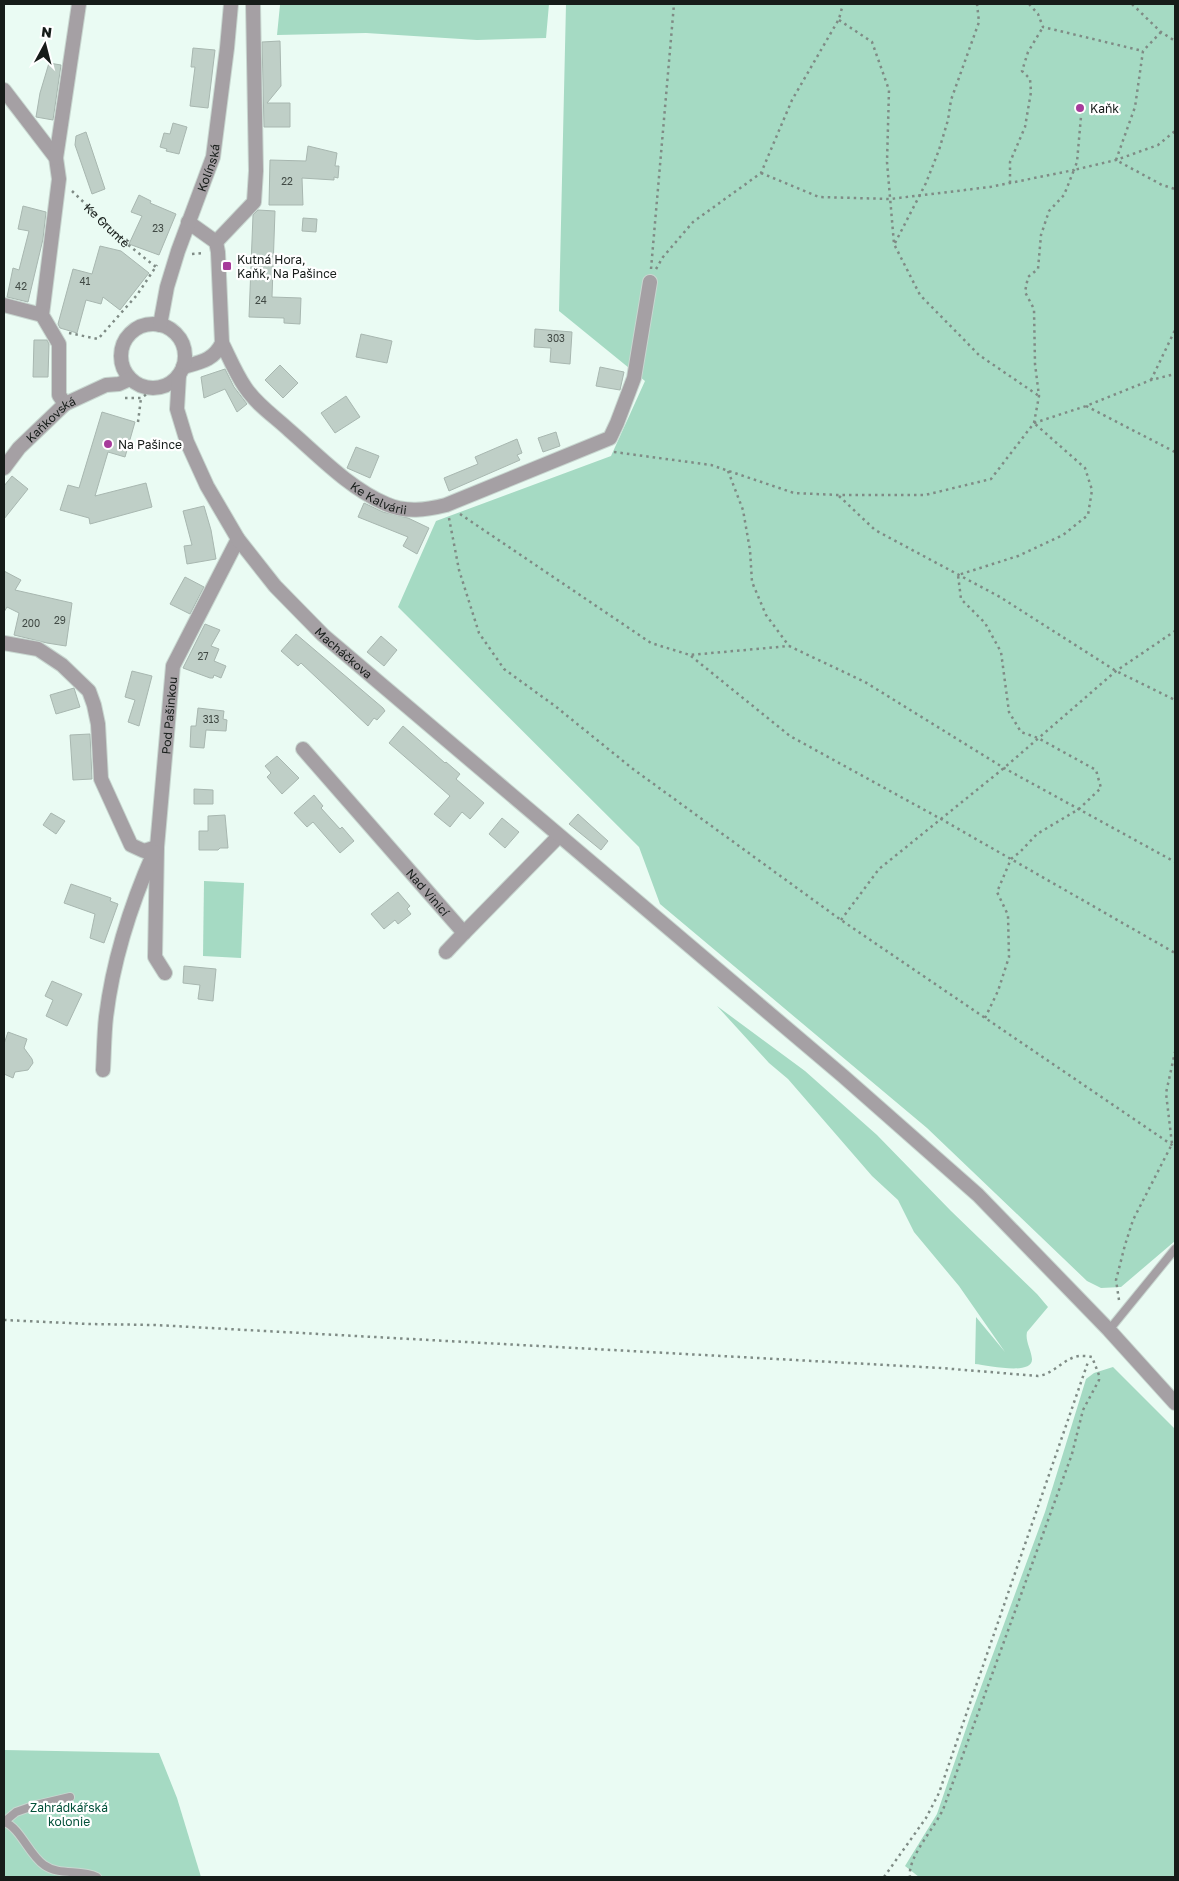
<svg xmlns="http://www.w3.org/2000/svg" width="1179" height="1881" font-family="'Golos Text',sans-serif">
<rect width="100%" height="100%" fill="#eafbf3"/>
<!-- green -->
<g fill="#a5dac3">
<polygon points="333,4 549,4 546,38 477,40 366,33 277,35 280,5"/>
<polygon points="566,4 1175,4 1175,1241 1121,1287 1101,1288 1087,1281 927,1128 660,904 639,847 398,607 436,521 611,456 645,381 559,311"/>
<polygon points="204,881 244,883 241,958 203,956"/>
<path d="M717,1006l88,65 72,64 74,76 86,83 11,13 -21,25c-2,9 4,17 5,27 1,17 -45,6 -57,5l1,-47 29,35 -46,-66 -45,-54 -16,-32 -26,-24 -84,-97 -19,-16z"/>
<polygon points="1113,1367 1175,1429 1175,1877 919,1877 905,1866 937,1814 970,1717 1045,1512 1086,1379 1094,1373"/>
<polygon points="4,1750 159,1753 177,1798 201,1877 4,1877"/>
</g>
<!-- building -->
<g fill="#bfcfc7" stroke="#a8b7b0">
<polygon points="280,41 281,86 267,103 290,103 290,127 264,127 262,42"/>
<polygon points="193,48 215,50 208,108 190,106 195,67 191,67"/>
<polygon points="49,63 61,65 53,120 36,117 40,93"/>
<polygon points="173,123 187,127 179,154 166,151 167,149 160,147 164,133 170,134"/>
<polygon points="86,132 105,189 92,194 75,145 76,136"/>
<polygon points="308,146 337,153 335,166 339,166 338,178 334,177 334,180 302,178 303,205 269,205 270,160 306,161"/>
<polygon points="139,195 151,201 150,203 176,214 159,255 129,244 142,216 131,212"/>
<polygon points="23,206 46,212 43,239 28,302 7,297 13,268 19,270 29,231 18,229"/>
<polygon points="258,210 275,211 272,297 301,298 300,324 284,323 284,318 249,317 253,215"/>
<polygon points="303,218 317,219 316,232 302,231"/>
<polygon points="100,246 121,251 149,273 120,310 103,297 101,304 86,300 77,333 60,328 58,324 73,269 92,274"/>
<polygon points="535,329 572,332 570,364 550,362 551,348 534,347"/>
<polygon points="361,334 392,341 387,363 356,357"/>
<polygon points="34,340 47,340 49,344 48,377 33,377"/>
<polygon points="280,365 298,383 283,398 265,380"/>
<polygon points="600,367 624,372 620,390 596,386"/>
<polygon points="225,369 234,387 247,404 237,412 225,389 204,398 201,377"/>
<polygon points="346,396 360,417 335,433 321,413"/>
<polygon points="102,412 135,422 125,457 108,452 95,496 146,483 152,507 90,524 89,518 60,510 68,485 79,488"/>
<polygon points="556,432 560,446 543,452 538,438"/>
<polygon points="517,439 522,453 517,455 520,460 449,491 444,478 478,464 475,457"/>
<polygon points="356,447 379,456 370,478 347,468"/>
<polygon points="12,476 28,489 4,519 4,486"/>
<polygon points="364,503 383,512 408,518 429,528 417,554 403,546 408,537 358,517"/>
<polygon points="204,506 211,530 216,559 187,564 184,546 192,545 183,511"/>
<polygon points="4,571 21,580 15,590 72,603 66,646 47,643 14,635 19,613 7,607 4,612"/>
<polygon points="185,577 204,587 190,614 170,604"/>
<polygon points="205,624 220,630 211,646 219,649 214,661 226,666 221,678 214,675 213,678 210,678 183,668"/>
<polygon points="296,634 383,708 385,711 377,720 374,718 368,726 301,663 298,666 281,651"/>
<polygon points="381,636 397,650 384,666 367,652"/>
<polygon points="132,671 152,676 139,726 128,722 135,700 125,697"/>
<polygon points="74,688 80,707 56,714 50,695"/>
<polygon points="198,708 224,711 223,719 227,720 226,731 206,730 204,748 190,747 191,726 196,726"/>
<polygon points="403,726 445,763 446,762 460,774 456,779 484,803 470,819 462,812 450,827 434,814 450,796 389,743"/>
<polygon points="90,734 92,779 73,780 70,735"/>
<polygon points="277,756 299,778 282,794 267,777 271,773 265,766"/>
<polygon points="194,789 213,790 213,804 194,804"/>
<polygon points="314,795 323,806 321,808 340,829 342,827 354,841 340,853 313,822 307,827 294,813"/>
<polygon points="51,813 65,821 56,834 43,825"/>
<polygon points="578,814 608,841 601,850 569,824"/>
<polygon points="225,815 228,848 220,848 218,850 199,850 199,831 208,831 208,816"/>
<polygon points="502,818 519,832 505,848 489,834"/>
<polygon points="71,884 111,898 110,901 118,904 104,943 90,938 95,914 64,903"/>
<polygon points="398,892 410,906 407,909 411,914 398,924 395,920 384,929 371,914"/>
<polygon points="184,966 216,969 213,1001 198,999 200,985 183,983"/>
<polygon points="52,981 82,994 67,1026 46,1016 53,1000 45,996"/>
<polygon points="8,1032 27,1039 24,1048 32,1059 33,1063 28,1070 15,1072 13,1078 4,1074 4,1044"/>
</g>
<g fill="none" stroke-linecap="round" stroke-linejoin="round">
<!-- service casing -->
<g stroke="#c8d7d0" stroke-width="10">
<g id="service">
<polyline points="1109,1330 1175,1249"/>
<path d="M4,1822c16,5 25,33 40,43 15,11 36,4 53,12"/>
<polyline points="4,1822 16,1812 36,1805 70,1797"/>
</g>
</g>
<!-- minor casing -->
<g stroke="#c8d7d0" stroke-width="16">
<g id="minor">
<polyline points="4,90 56,158 59,179 42,315 59,344 59,395 65,404"/>
<polyline points="56,158 79,4"/>
<polyline points="216,242 254,202 256,171 253,4"/>
<polyline points="4,305 42,315"/>
<path id="s2" d="M222,343c7,14 14,31 23,44 11,17 29,29 44,43 30,26 60,58 97,74 20,9 40,6 60,1l164,-67 7,-15 17,-45 16,-96"/>
<path d="M183,367c18,-5 31,-7 39,-24l-4,-91 -2,-10 -28,-20"/>
<polyline points="4,643 38,649 62,665 89,691 94,705 98,724 101,779 131,845 144,851 157,847"/>
<path id="s3" d="M303,749l161,184 95,-97"/>
<polyline points="446,952 464,933"/>
<path id="s4" d="M165,973l-10,-16 2,-110 16,-181 65,-127"/>
<path d="M103,1070c1,-17 1,-35 3,-53 7,-57 25,-113 48,-165"/>
</g>
</g>
<!-- tertiary casing -->
<g stroke="#c8d7d0" stroke-width="16">
<g id="tertiary">
<circle cx="153" cy="356" r="32"/>
<path id="s5" d="M160,325l7,-38 11,-36 35,-94 14,-109 4,-44"/>
<path id="s6" d="M179,375l-2,34 10,33 20,44 31,53 37,47 48,49 520,441 135,119 131,135 66,73"/>
<path id="s7" d="M4,468l15,-20 46,-44 41,-19 13,-1 11,-5"/>
</g>
</g>
<!-- path -->
<g stroke="#7f8b85" stroke-width="2.5" stroke-dasharray="2.5 4" stroke-linecap="butt">
<polyline points="1029,4 1038,14 1043,27 1143,51"/>
<polyline points="1132,4 1161,32 1175,41"/>
<polyline points="839,20 872,42 889,90 887,162 894,244 920,295 979,355 1039,396"/>
<polyline points="1161,32 1143,51 1135,107 1116,160 1162,185 1175,189"/>
<polyline points="761,173 819,197 890,199 990,187 1074,170 1077,162 1082,105"/>
<polyline points="1010,183 1010,162 1025,127 1031,92 1030,79 1022,71 1028,52 1043,27"/>
<path id="s1" d="M72,191l55,53 29,23"/>
<polyline points="895,243 926,183 939,150 948,120 951,100 979,22 977,4"/>
<polyline points="192,254 204,253"/>
<polyline points="651,269 674,4"/>
<polyline points="656,269 663,257 693,222 761,173 792,100 839,19 843,4"/>
<polyline points="69,333 98,339 137,295 157,265"/>
<polyline points="1151,380 1175,330"/>
<polyline points="125,398 141,398 156,388"/>
<polyline points="1086,406 1175,452"/>
<polyline points="138,422 141,398"/>
<polyline points="1034,423 1086,406 1151,380 1175,374"/>
<polyline points="614,452 711,465 794,493 838,495 925,495 991,479 1034,423 1039,396 1035,364 1034,309 1025,292 1028,277 1038,269 1041,235 1049,211 1064,195 1074,170 1116,160 1158,145 1175,131"/>
<polyline points="728,471 743,510 750,550 752,582 766,615 789,646"/>
<polyline points="839,496 875,530 1000,597 1116,671 1175,700"/>
<polyline points="460,514 651,643 690,655 789,646 865,682 1004,768 1175,862"/>
<polyline points="449,518 459,570 479,633 504,669 555,706 633,769 841,920 1175,1147"/>
<polyline points="691,656 790,736 941,819 1175,953"/>
<polyline points="841,920 879,869 1004,768 1116,671 1175,631"/>
<polyline points="985,1018 998,991 1009,957 1008,915 997,892 1011,859 1020,852 1037,834 1079,809 1101,788 1096,770 1038,738 1021,732 1009,712 1001,652 985,623 961,599 958,575 1018,556 1063,535 1088,515 1092,490 1085,468 1034,423"/>
<polyline points="1119,1300 1116,1280 1125,1245 1133,1220 1172,1144 1166,1093 1175,1052"/>
<path d="M4,1320l85,4 66,1 786,43 97,8c16,-2 26,-18 41,-20 4,0 9,0 13,1l7,18v5l-16,30 -11,44 -128,353c-8,20 -37,50 -34,70"/>
<polyline points="884,1877 926,1818 939,1793 1088,1362"/>
</g>
<!-- service -->
<use href="#service" stroke="#a5a0a4" stroke-width="8"/>
<!-- minor -->
<use href="#minor" stroke="#a5a0a4" stroke-width="14"/>
<!-- tertiary -->
<use href="#tertiary" stroke="#a5a0a4" stroke-width="14"/>
</g>
<!-- markers -->
<g fill="#a73b9b" stroke="#fff" stroke-width="2">
<circle cx="1080" cy="108" r="5"/>
<rect x="222" y="261" width="10" height="10" rx="2.5"/>
<circle cx="108" cy="444" r="5"/>
</g>
<g text-anchor="middle" dominant-baseline="central" stroke-width="4.5" stroke-linejoin="round" paint-order="stroke">
<!-- number labels -->
<g font-size="10" fill="#404944">
<text x="287" y="181">22</text>
<text x="158" y="228">23</text>
<text x="85" y="281">41</text>
<text x="21" y="286">42</text>
<text x="261" y="300">24</text>
<text x="556" y="338">303</text>
<text x="60" y="620">29</text>
<text x="31" y="623">200</text>
<text x="203" y="656">27</text>
<text x="211" y="719">313</text>
</g>
<!-- poi labels -->
<g font-size="12" fill="#161c19" stroke="#fff" text-anchor="start">
<text x="1090" y="108">Kaňk</text>
<text x="237" y="259">Kutná Hora,<tspan x="237" dy="14">Kaňk, Na Pašince</tspan></text>
<text x="118" y="444">Na Pašince</text>
</g>
<!-- street labels -->
<g font-size="12" fill="#161c19" stroke="#fff">
<text stroke="none"><textPath href="#s5" startOffset="165">Kolínská</textPath></text>
<text stroke="none"><textPath href="#s1" startOffset="49">Ke Gruntě</textPath></text>
<text stroke="none"><textPath href="#s7" startOffset="68">Kaňkovská</textPath></text>
<text stroke="none"><textPath href="#s2" startOffset="225">Ke Kalvárii</textPath></text>
<text stroke="none"><textPath href="#s6" startOffset="334">Macháčkova</textPath></text>
<text stroke="none"><textPath href="#s4" startOffset="261">Pod Pašinkou</textPath></text>
<text stroke="none"><textPath href="#s3" startOffset="190">Nad Vinicí</textPath></text>
</g>
<!-- park labels -->
<g font-size="12" fill="#025039" stroke="#fff">
<text x="69" y="1807">Zahrádkářská<tspan x="69" dy="14">kolonie</tspan></text>
</g>
</g>
<!-- border -->
<rect width="1179" height="1881" fill="none" stroke="#161c19" stroke-width="10"/>
<!-- north arrow -->
<g transform="translate(45 45) rotate(7)" stroke="#ffffff" stroke-width="4" paint-order="stroke">
<path d="M0-4L9 19L0 12L-9 19Z" fill="#161c19"/>
<text y="-8" font-size="14" font-weight="bold" text-anchor="middle" fill="#161c19">N</text>
</g>
</svg>
